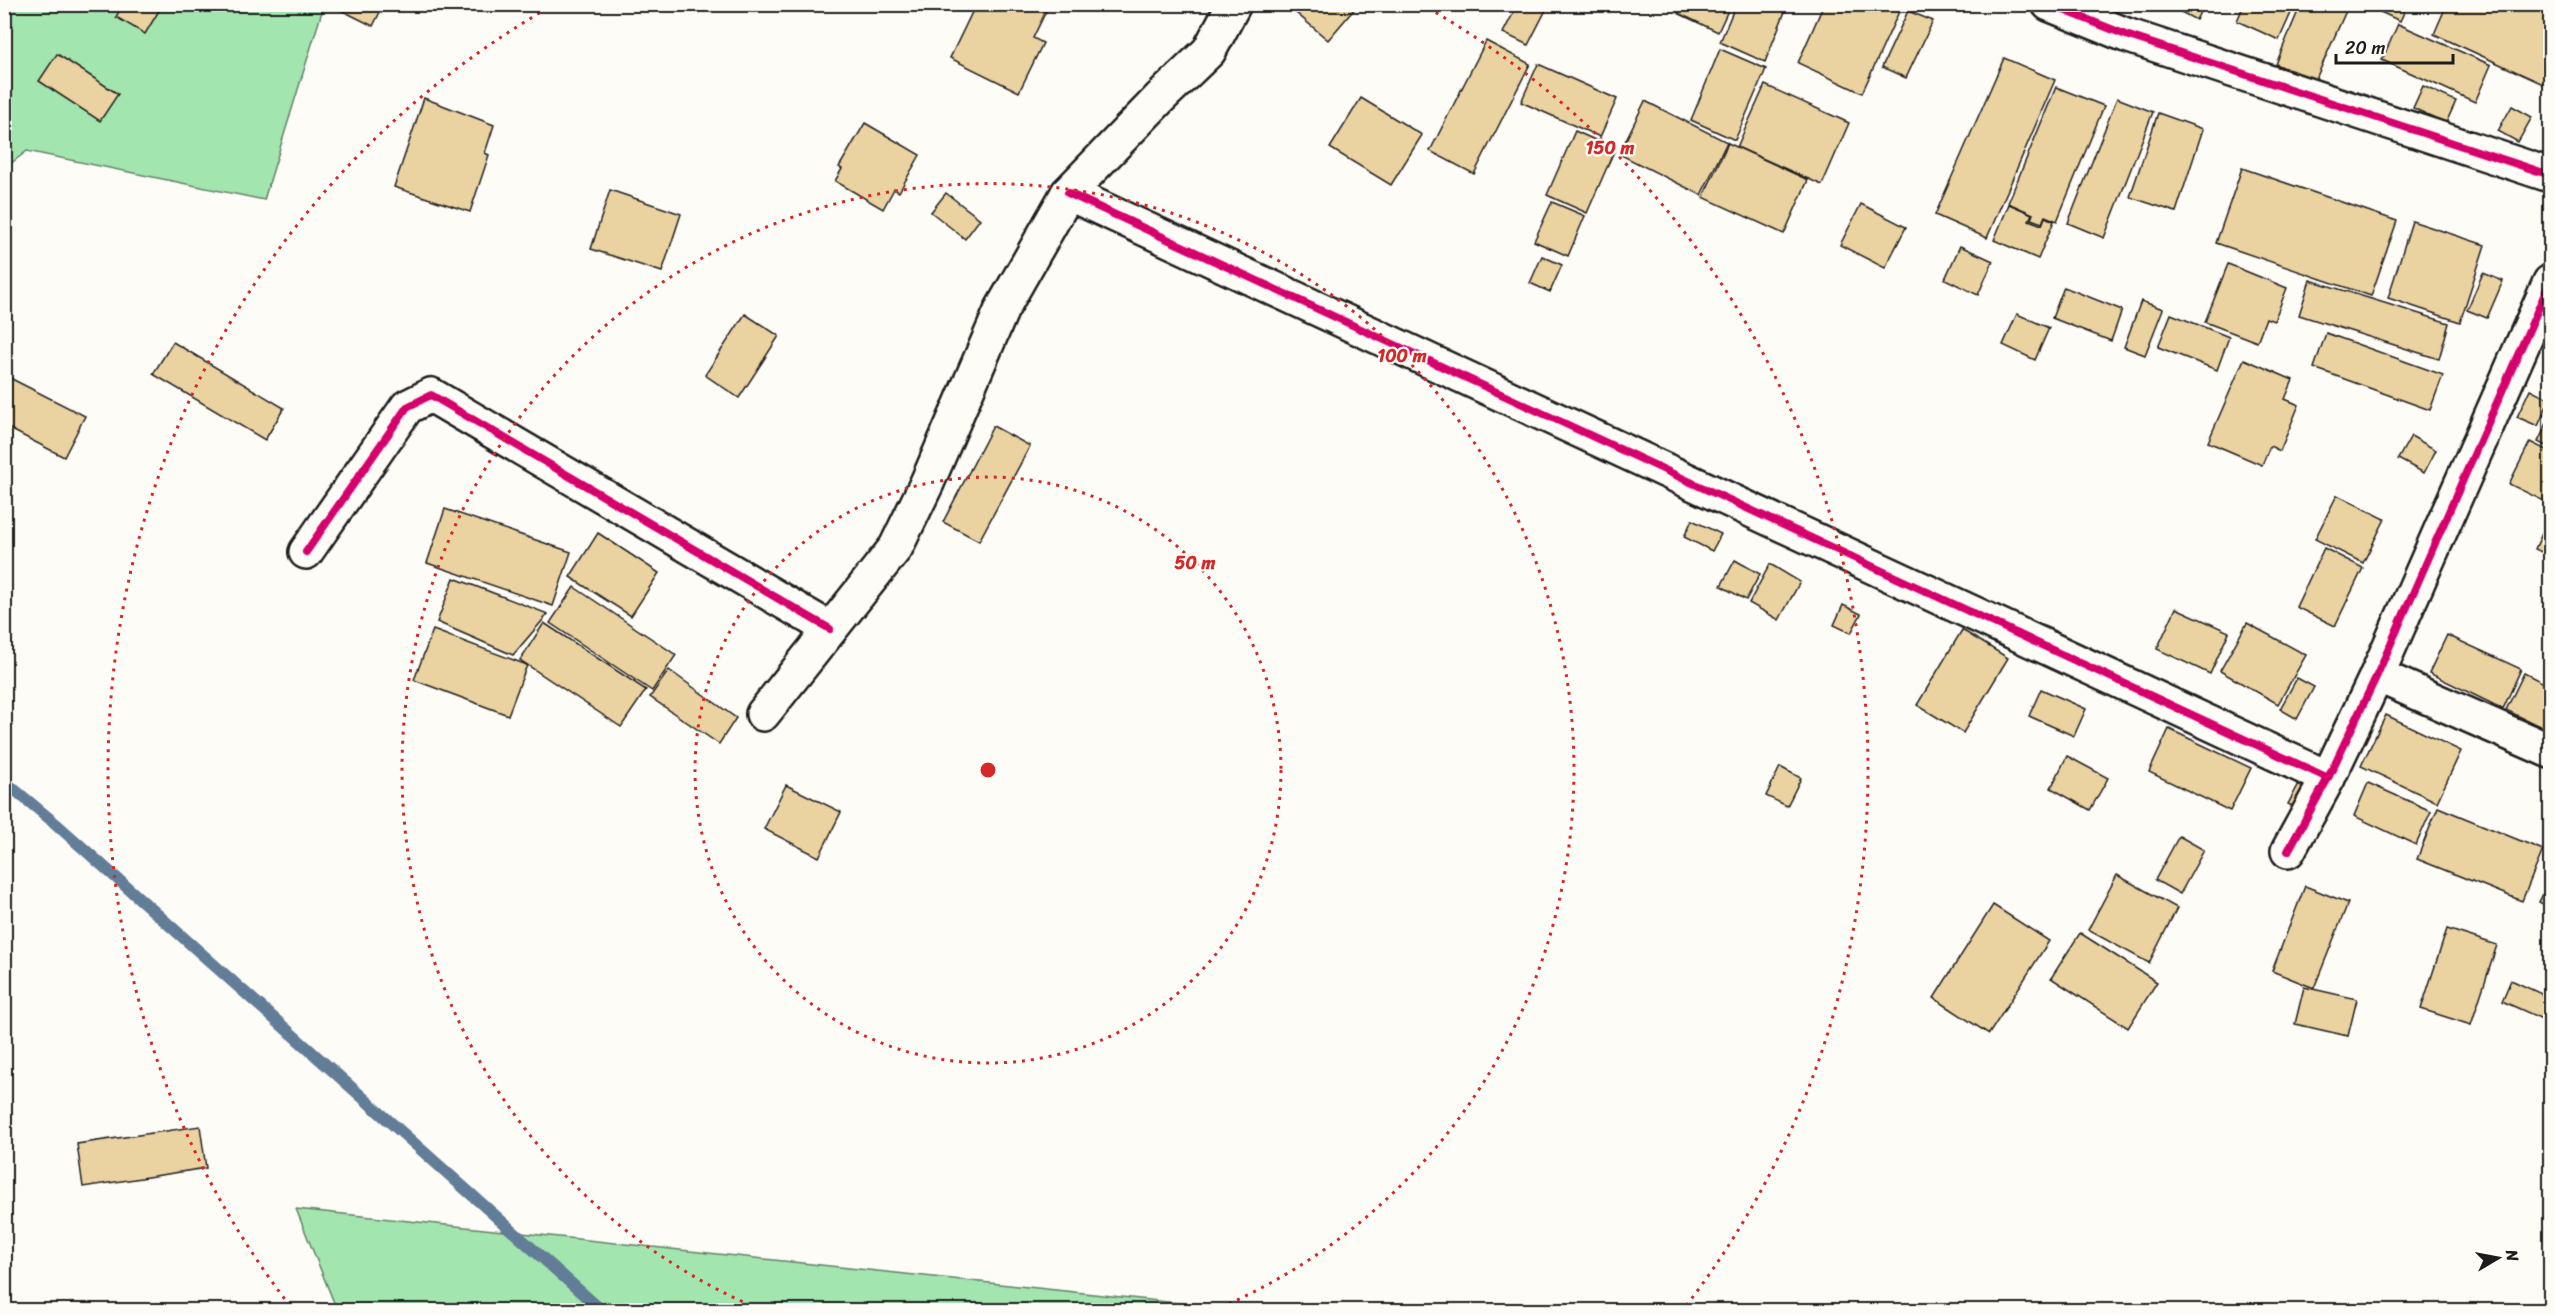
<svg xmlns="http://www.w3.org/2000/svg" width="2555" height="1315" font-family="Sriracha,sans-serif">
<rect width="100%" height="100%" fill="#fdfcf7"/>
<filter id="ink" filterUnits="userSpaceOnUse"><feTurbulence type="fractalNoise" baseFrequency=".0167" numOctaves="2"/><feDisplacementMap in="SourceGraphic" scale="12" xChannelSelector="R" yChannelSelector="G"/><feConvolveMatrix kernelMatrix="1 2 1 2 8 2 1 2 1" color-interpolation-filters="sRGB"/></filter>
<g filter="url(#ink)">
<!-- green -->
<g fill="#a3e5af" stroke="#608066" stroke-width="1.5">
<polygon points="5,5 324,5 264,200 27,151 5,168"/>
<polygon points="296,1209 1243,1310 337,1310"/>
</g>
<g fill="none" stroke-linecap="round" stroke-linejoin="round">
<!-- stream -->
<polyline stroke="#627d98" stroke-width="12" points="4,781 56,824 601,1310"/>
</g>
<!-- building -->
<g fill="#ebd2a1" stroke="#1c1c1c" stroke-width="1.5">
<polygon points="123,4 163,4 145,34 116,17"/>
<polygon points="329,4 376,4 382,8 373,26"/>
<polygon points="976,4 1038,4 1047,9 1033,38 1043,43 1019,92 950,58"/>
<polygon points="1291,4 1353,4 1356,7 1328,40 1289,7"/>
<polygon points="1518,4 1549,4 1528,45 1503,33"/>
<polygon points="1681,4 1731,4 1718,32 1678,13"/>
<polygon points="1736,4 1788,4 1765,62 1720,42"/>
<polygon points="1824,4 1902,5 1862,93 1798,63"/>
<polygon points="2166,4 2204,4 2196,20"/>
<polygon points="2244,4 2295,4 2279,40 2237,21"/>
<polygon points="2301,4 2349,4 2315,81 2276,64"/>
<polygon points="2363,4 2408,4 2400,21"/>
<polygon points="2447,4 2530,4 2550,14 2550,67 2543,84 2434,34"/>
<polygon points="1908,11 1933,21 1906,78 1882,67"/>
<polygon points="2398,24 2491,65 2475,102 2382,60"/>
<polygon points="1486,41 1530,64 1474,174 1430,151"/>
<polygon points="1720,49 1766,69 1735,140 1691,120"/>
<polygon points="57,54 118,94 100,121 39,81"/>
<polygon points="2004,58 2055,80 1987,238 1935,215"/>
<polygon points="1538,64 1617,99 1600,137 1521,102"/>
<polygon points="1765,85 1849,123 1822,185 1737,147"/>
<polygon points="2423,86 2456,101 2446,123 2413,108"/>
<polygon points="2056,87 2104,106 2057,221 2045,216 2042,223 2031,219 2033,214 2008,203"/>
<polygon points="424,98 494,125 485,153 489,155 470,212 394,187"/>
<polygon points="1361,98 1422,135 1391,185 1330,148"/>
<polygon points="2117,98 2153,112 2104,238 2068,223"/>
<polygon points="1645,101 1727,142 1701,195 1619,154"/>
<polygon points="2512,106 2532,117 2518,142 2498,131"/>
<polygon points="2158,113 2203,129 2176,212 2130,197"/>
<polygon points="865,123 920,155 899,192 894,189 883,209 835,181 842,169 839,167"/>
<polygon points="1575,131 1615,149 1587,213 1547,195"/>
<polygon points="1728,143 1808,180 1784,234 1703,197"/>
<polygon points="2242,168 2397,221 2371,296 2216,243"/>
<polygon points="610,190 681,214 662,272 591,249"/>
<polygon points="946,193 980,219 965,239 931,212"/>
<polygon points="1552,202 1585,216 1568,256 1534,241"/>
<polygon points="1861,204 1906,227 1885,268 1840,245"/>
<polygon points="2009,204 2032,214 2029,220 2042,225 2045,217 2054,221 2038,259 1994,240"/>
<polygon points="2412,221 2485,245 2460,322 2388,298"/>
<polygon points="1960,246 1993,261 1978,295 1945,279"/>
<polygon points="1542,256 1562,265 1550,292 1530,283"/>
<polygon points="2228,264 2287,288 2274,321 2266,318 2257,342 2205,322"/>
<polygon points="2483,273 2503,281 2487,318 2467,310"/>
<polygon points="2310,280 2449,323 2439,359 2299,315"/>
<polygon points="2064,287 2122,310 2111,341 2052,318"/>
<polygon points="2141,301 2163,309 2145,355 2124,347"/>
<polygon points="745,314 779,336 739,398 705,375"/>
<polygon points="2017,314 2049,328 2035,360 2003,345"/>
<polygon points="2171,314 2229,337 2217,370 2158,347"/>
<polygon points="2326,333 2443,375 2430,410 2314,368"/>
<polygon points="173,342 284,408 265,440 153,374"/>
<polygon points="2244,359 2293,380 2285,399 2299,405 2280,451 2270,446 2262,465 2208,442"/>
<polygon points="4,375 85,416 64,457 4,426"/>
<polygon points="2530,389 2550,399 2538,426 2517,417"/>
<polygon points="2549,419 2550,420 2550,448 2538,442"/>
<polygon points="993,426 1030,446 979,541 943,522"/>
<polygon points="2411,436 2436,450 2424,473 2398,459"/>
<polygon points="2530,442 2550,452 2550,504 2509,484"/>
<polygon points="2337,495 2385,519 2363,563 2315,539"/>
<polygon points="445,509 571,552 553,606 427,563"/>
<polygon points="2550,516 2550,556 2535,549"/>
<polygon points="1692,520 1721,534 1712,551 1684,537"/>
<polygon points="598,533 659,573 631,616 570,577"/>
<polygon points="2324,548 2363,568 2335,626 2296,607"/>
<polygon points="1735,560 1760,574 1746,600 1721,586"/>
<polygon points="1770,564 1800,582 1779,620 1749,603"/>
<polygon points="454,578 548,614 513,655 437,622"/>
<polygon points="574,587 676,655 652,691 550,623"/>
<polygon points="1843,605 1861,614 1851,633 1834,625"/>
<polygon points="2176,608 2229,632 2210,674 2157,649"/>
<polygon points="544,623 646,690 621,727 520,660"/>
<polygon points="2247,623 2306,655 2278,704 2220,671"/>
<polygon points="433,630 527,665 508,715 414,680"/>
<polygon points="1962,630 2008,658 1963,733 1917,705"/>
<polygon points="2447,635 2521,669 2503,709 2429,673"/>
<polygon points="669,670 736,718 719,744 650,697"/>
<polygon points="2524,673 2550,686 2550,731 2506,710"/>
<polygon points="2297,678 2314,687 2297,719 2280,709"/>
<polygon points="2041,689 2086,709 2074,736 2029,716"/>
<polygon points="2386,715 2461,751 2437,802 2361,766"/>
<polygon points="2169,729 2251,768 2230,811 2149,772"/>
<polygon points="2067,756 2108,778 2090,810 2051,788"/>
<polygon points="1780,767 1801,778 1787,806 1766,796"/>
<polygon points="2301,780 2311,786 2298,809 2288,804"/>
<polygon points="2368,783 2431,811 2416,845 2354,816"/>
<polygon points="786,785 841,812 819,857 764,829"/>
<polygon points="2438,807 2543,850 2522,901 2417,859"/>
<polygon points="2179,836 2204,850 2180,894 2155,880"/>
<polygon points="2117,875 2177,908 2149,963 2088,930"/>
<polygon points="2550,880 2550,908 2539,902"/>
<polygon points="2305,886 2348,903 2314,988 2272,971"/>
<polygon points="1993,905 2049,941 1989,1034 1934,998"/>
<polygon points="2447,929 2497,945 2471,1025 2421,1009"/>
<polygon points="2080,933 2157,982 2128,1028 2051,978"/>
<polygon points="2511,980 2550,998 2549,1022 2502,1001"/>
<polygon points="2304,987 2357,999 2348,1036 2295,1024"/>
<polygon points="200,1126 206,1168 83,1187 77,1144"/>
</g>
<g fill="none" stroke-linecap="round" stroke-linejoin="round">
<!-- street casing -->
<g stroke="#1c1c1c" stroke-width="38">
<g id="street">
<polyline points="2049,4 2126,35 2550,175"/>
<polyline points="1068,193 2328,778"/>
<polyline points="306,552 407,407 431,395 830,629"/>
<polyline points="2377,675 2550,751"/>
<polyline points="763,714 896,547 927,483 1002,309 1068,193 1160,98 1209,51 1234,4"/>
<polyline points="2288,851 2328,778 2377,675 2550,282"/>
</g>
</g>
<!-- street -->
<use href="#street" stroke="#fdfcf7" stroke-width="33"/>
<!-- cycleway casing -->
<g stroke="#fdfcf7" stroke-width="11">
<g id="cycleway">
<polyline points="2049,4 2126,35 2550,175"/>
<polyline points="1068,193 2328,778"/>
<polyline points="306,552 407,407 431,395 830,629"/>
<polyline points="2288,851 2328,778 2377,675 2550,282"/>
</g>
</g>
<!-- cycleway -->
<use href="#cycleway" stroke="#d6006c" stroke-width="8"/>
</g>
</g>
<!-- distance rings -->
<g fill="none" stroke="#d62828" stroke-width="3" stroke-dasharray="3 6">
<circle cx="988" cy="770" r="293"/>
<path d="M759 1309A586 586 0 1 1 1217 1309"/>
<path d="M290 1306A880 880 0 0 1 548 8M1428 8A880 880 0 0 1 1686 1306"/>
</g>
<circle cx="988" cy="770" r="9" fill="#d62828" stroke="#fdfcf7" stroke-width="3"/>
<g font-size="18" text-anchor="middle" font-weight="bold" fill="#d62828" stroke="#fdfcf7" stroke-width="4.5" stroke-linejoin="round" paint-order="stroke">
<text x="1610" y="154">150 m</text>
<text x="1402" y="362">100 m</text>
<text x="1195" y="569">50 m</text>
</g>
<!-- margin -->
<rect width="2555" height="1315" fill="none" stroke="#fdfcf7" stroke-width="24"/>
<rect x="12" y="12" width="2531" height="1291" fill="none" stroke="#1c1c1c" stroke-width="2" filter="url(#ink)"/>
<!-- north arrow -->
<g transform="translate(2498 1258) rotate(80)" stroke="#fdfcf7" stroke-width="4.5" paint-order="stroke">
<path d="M0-4.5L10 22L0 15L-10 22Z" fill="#1c1c1c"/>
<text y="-9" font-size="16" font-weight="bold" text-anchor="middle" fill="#1c1c1c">N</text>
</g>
<!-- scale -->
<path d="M2336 54v9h117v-9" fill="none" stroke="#1c1c1c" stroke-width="3"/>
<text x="2345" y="54" font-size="18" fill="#1c1c1c" stroke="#fdfcf7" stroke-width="4.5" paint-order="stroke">20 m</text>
</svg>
